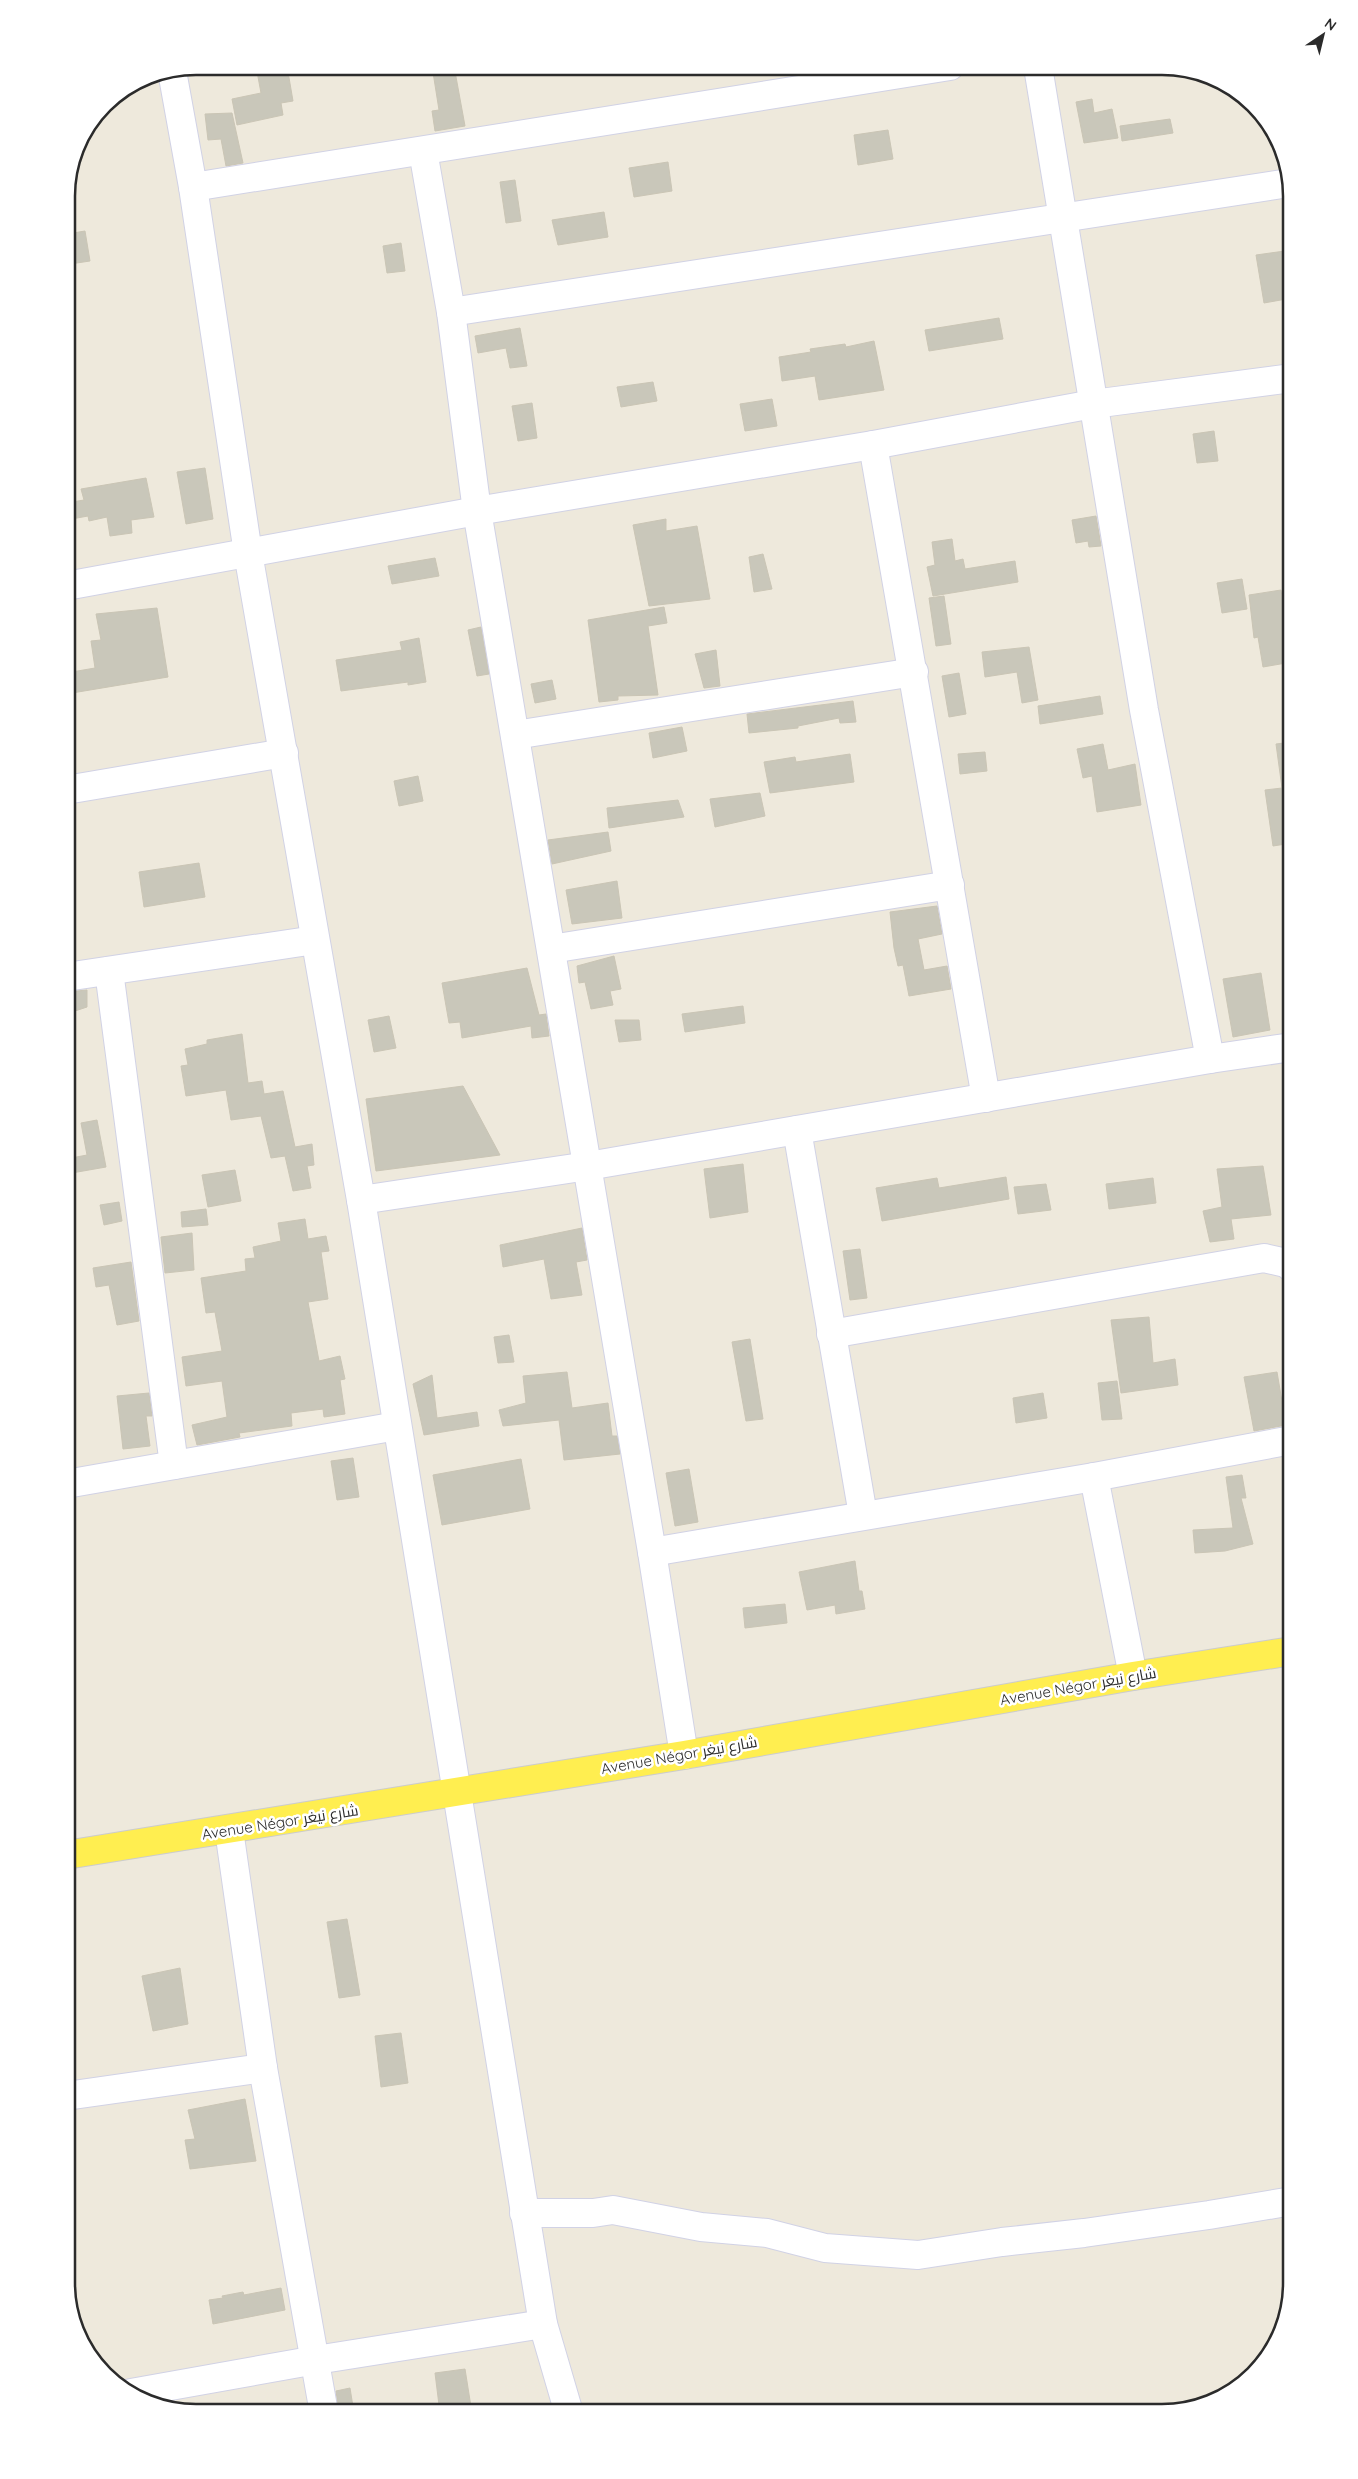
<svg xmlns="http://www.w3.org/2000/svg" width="1358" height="2479" font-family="Quicksand,Cairo,sans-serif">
<rect width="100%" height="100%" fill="#eee9dc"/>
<!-- building -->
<g fill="#c9c7ba" stroke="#cac5b5">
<polygon points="256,66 287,66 293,101 281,103 283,115 237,125 232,99 261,93"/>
<polygon points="432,66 454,66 465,126 435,131 432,111 439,110"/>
<polygon points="1092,99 1094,113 1112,109 1118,138 1084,143 1076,102"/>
<polygon points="232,113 243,163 226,166 221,139 208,140 205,114"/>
<polygon points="1170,119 1173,133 1122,141 1120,126"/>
<polygon points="888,130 893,159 858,165 854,135"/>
<polygon points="668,162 672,191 634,197 629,168"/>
<polygon points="515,180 521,221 506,223 500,182"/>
<polygon points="604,212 608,237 558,245 552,220"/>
<polygon points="85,231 90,261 70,264 67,234"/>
<polygon points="401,243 405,271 387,273 383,246"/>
<polygon points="1292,250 1292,298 1264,303 1256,255"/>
<polygon points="999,318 1003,339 929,351 925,330"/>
<polygon points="520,328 527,366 510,368 506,348 478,353 475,336"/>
<polygon points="874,341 884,390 819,400 815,376 782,381 779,357 811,352 810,349 845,344 846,347"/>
<polygon points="653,382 657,401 621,407 617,387"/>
<polygon points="772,399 777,426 745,431 740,404"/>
<polygon points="532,403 537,438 518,441 512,406"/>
<polygon points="1214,431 1218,461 1197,463 1193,434"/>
<polygon points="205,468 213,519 186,524 177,472"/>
<polygon points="146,478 154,517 131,520 132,533 110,536 107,517 89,521 88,516 66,520 66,503 84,500 81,489"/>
<polygon points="1096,516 1101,546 1089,547 1088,541 1076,543 1072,520"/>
<polygon points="666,519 666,531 697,526 710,599 649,606 633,525"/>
<polygon points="952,539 955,561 963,559 965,569 1015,561 1018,582 933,596 927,567 935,565 932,542"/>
<polygon points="763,554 772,589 754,592 749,557"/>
<polygon points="435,558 439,576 392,584 388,566"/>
<polygon points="1242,579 1247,609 1222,613 1217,583"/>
<polygon points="1281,590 1283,604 1292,603 1292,662 1263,667 1258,637 1254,638 1249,595"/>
<polygon points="944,596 951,644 936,646 929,598"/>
<polygon points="664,607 667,623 648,626 658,695 618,696 618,700 599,702 588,620"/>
<polygon points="157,608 168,677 66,694 66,673 95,668 91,641 101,640 96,614"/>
<polygon points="481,627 489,674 477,676 468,630"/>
<polygon points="419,638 426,682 408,685 408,682 341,691 336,660 402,650 400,642"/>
<polygon points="1029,647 1038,700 1022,703 1017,672 985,677 982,652"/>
<polygon points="716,650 720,686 704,688 695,654"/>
<polygon points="959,673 966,714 949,717 942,676"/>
<polygon points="552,680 556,699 535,703 531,684"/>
<polygon points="1100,696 1103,714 1040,724 1038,706"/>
<polygon points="853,701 856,722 840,723 839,718 798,726 798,728 749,733 747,714"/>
<polygon points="682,727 687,751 653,758 649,733"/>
<polygon points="1292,742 1292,843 1273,846 1265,790 1282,788 1276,744"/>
<polygon points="1103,744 1108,770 1135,764 1141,805 1097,812 1092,776 1083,778 1077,749"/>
<polygon points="985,752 987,771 960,774 958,754"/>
<polygon points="850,754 854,782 770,793 764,762 795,757 796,762"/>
<polygon points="418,776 423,801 399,806 394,781"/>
<polygon points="760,793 765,816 715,827 710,799"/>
<polygon points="678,800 684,817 609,828 607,808"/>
<polygon points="608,832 611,851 552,864 548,840"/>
<polygon points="199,863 205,897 144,907 139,872"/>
<polygon points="617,881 622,918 572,924 566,890"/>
<polygon points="937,906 942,934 918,939 924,970 947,966 951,989 909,996 903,965 898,966 894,948 890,912"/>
<polygon points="614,956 621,989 610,991 613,1005 591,1009 585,982 579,983 577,966"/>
<polygon points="527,968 539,1015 546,1014 549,1036 532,1038 531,1026 462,1038 460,1022 449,1023 442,983"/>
<polygon points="1261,973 1270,1030 1233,1037 1223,979"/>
<polygon points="87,990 87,1007 66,1014 66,992"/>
<polygon points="743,1006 745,1023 685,1032 682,1014"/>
<polygon points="389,1016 396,1048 374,1052 368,1020"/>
<polygon points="615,1020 639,1020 641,1040 619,1042"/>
<polygon points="242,1034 248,1083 262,1081 264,1094 283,1091 295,1147 312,1144 314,1165 307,1166 311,1188 293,1191 285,1156 271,1158 261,1116 231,1120 226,1090 186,1096 181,1066 188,1065 185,1049 207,1044 207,1040"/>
<polygon points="463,1086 500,1155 376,1171 366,1099"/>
<polygon points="97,1120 106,1167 66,1174 66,1159 87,1155 81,1123"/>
<polygon points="743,1164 748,1212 710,1218 704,1169"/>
<polygon points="1263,1166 1271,1215 1231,1219 1234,1239 1210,1242 1203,1211 1222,1207 1217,1169"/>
<polygon points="235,1170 241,1201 208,1207 202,1175"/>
<polygon points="1006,1177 1009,1199 882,1221 876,1188 937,1178 939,1188"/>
<polygon points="1153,1178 1156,1203 1109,1209 1106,1184"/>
<polygon points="1046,1184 1051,1210 1018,1214 1014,1187"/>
<polygon points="119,1202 122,1221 104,1225 100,1205"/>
<polygon points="206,1209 208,1225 182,1227 181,1212"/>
<polygon points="305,1219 308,1239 326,1236 329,1251 321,1252 328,1299 308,1302 319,1361 340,1356 345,1379 340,1380 345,1414 324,1417 323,1409 291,1413 292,1426 239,1433 240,1437 197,1445 192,1425 227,1417 222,1381 186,1386 182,1357 222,1351 215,1312 206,1313 201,1278 246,1271 245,1259 255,1258 253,1247 281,1241 278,1223"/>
<polygon points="582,1228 587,1260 576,1262 582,1295 551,1299 544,1259 503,1267 500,1245"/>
<polygon points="192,1233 194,1270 165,1273 161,1237"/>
<polygon points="860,1249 867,1298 850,1300 843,1251"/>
<polygon points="131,1262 139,1321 117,1325 109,1285 96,1287 93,1268"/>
<polygon points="1149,1317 1153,1363 1175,1359 1178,1385 1121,1393 1111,1320"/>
<polygon points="509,1335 514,1362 498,1363 494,1337"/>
<polygon points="750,1339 763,1419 746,1421 732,1342"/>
<polygon points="567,1372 572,1408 608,1403 612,1436 617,1436 620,1454 564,1460 559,1420 503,1426 499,1410 526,1403 523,1376"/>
<polygon points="1277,1372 1286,1425 1254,1431 1244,1377"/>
<polygon points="432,1375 437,1418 477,1412 479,1426 424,1435 413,1384"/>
<polygon points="1117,1381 1122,1419 1102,1420 1098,1383"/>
<polygon points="149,1393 152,1416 146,1416 150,1446 123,1449 117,1396"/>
<polygon points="1043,1393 1047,1418 1016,1423 1013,1398"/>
<polygon points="353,1458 359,1497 337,1500 331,1461"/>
<polygon points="521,1459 530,1509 442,1525 433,1475"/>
<polygon points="689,1469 698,1522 675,1526 666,1473"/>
<polygon points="1242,1475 1246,1498 1241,1498 1253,1544 1225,1551 1195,1553 1193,1530 1233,1528 1226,1477"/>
<polygon points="855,1561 859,1591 862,1591 865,1609 836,1614 835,1605 807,1610 799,1572"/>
<polygon points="785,1604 787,1623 745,1628 743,1608"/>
<polygon points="347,1919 360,1995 339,1998 327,1922"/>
<polygon points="180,1968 188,2024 153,2031 142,1976"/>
<polygon points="401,2033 408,2083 381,2087 375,2036"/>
<polygon points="245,2099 256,2161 190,2169 185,2140 195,2139 188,2110"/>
<polygon points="281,2288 285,2310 213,2324 209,2300 223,2298 222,2296 243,2292 244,2295"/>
<polygon points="465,2369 472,2413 440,2413 435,2373"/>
<polygon points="350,2388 354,2413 339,2413 336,2391"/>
</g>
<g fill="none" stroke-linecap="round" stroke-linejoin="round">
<!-- minor casing -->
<g stroke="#d1d2e5" stroke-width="30">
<g id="minor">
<polyline points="1038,67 1144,710 1210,1059"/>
<polyline points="172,71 193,187 248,553 361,1200 543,2324 569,2413"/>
<polyline points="423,151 451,312 477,511 652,1552 684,1755"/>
<polyline points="193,187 950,66"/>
<polyline points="451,312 1289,183"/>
<polyline points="873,445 986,1098"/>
<polyline points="66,586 477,511 873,445 1093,404 1292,378"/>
<polyline points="515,735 914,672"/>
<polyline points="66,790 284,753"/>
<polyline points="551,949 950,885"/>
<polyline points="109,971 174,1465"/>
<polyline points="66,977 315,940"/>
<polyline points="797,1130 863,1515"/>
<polyline points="361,1200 588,1166 1210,1059 1292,1047"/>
<polyline points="831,1334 1264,1258 1286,1263 1292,1268"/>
<polyline points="1094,1477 1133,1676"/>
<polyline points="66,1484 397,1426"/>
<polyline points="652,1552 1094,1477 1292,1440"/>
<polyline points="229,1830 263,2068 324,2413"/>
<polyline points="66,2096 263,2068"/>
<polyline points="524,2213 593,2213 613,2210 701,2227 767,2233 825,2248 918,2255 1002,2242 1084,2233 1209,2215 1292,2201"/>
<polyline points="131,2393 316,2360 543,2324"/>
</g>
</g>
<!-- major casing -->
<g stroke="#ccc" stroke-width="30">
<polyline id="major" points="66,1855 684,1755 1133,1676 1292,1651"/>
</g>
<!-- minor -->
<use href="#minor" stroke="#fff" stroke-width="28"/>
<!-- major -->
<use href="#major" stroke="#ffee50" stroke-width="28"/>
</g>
<g text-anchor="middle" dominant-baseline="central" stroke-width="5" stroke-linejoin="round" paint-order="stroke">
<!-- street labels -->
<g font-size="15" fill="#2b2b2b" stroke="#fff">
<text transform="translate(1078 1686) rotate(-10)">Avenue Négor شارع نيغر</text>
<text transform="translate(679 1755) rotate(-10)">Avenue Négor شارع نيغر</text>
<text transform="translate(280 1822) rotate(-9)">Avenue Négor شارع نيغر</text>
</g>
</g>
<!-- crop -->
<path d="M0 0H1358V2479H0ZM196 75H1162A121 121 0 0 1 1283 196V2283A121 121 0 0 1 1162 2404H196A121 121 0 0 1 75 2283V196A121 121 0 0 1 196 75Z" fill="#fff" fill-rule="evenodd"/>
<path fill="none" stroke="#2b2b2b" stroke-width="2.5" d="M196 75H1162A121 121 0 0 1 1283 196V2283A121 121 0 0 1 1162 2404H196A121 121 0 0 1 75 2283V196A121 121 0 0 1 196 75Z"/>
<!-- north arrow -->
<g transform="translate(1323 35) rotate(35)" stroke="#ffffff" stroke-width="4" paint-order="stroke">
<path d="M0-4L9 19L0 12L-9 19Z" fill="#2b2b2b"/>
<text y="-8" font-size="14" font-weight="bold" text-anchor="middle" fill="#2b2b2b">N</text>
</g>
</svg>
